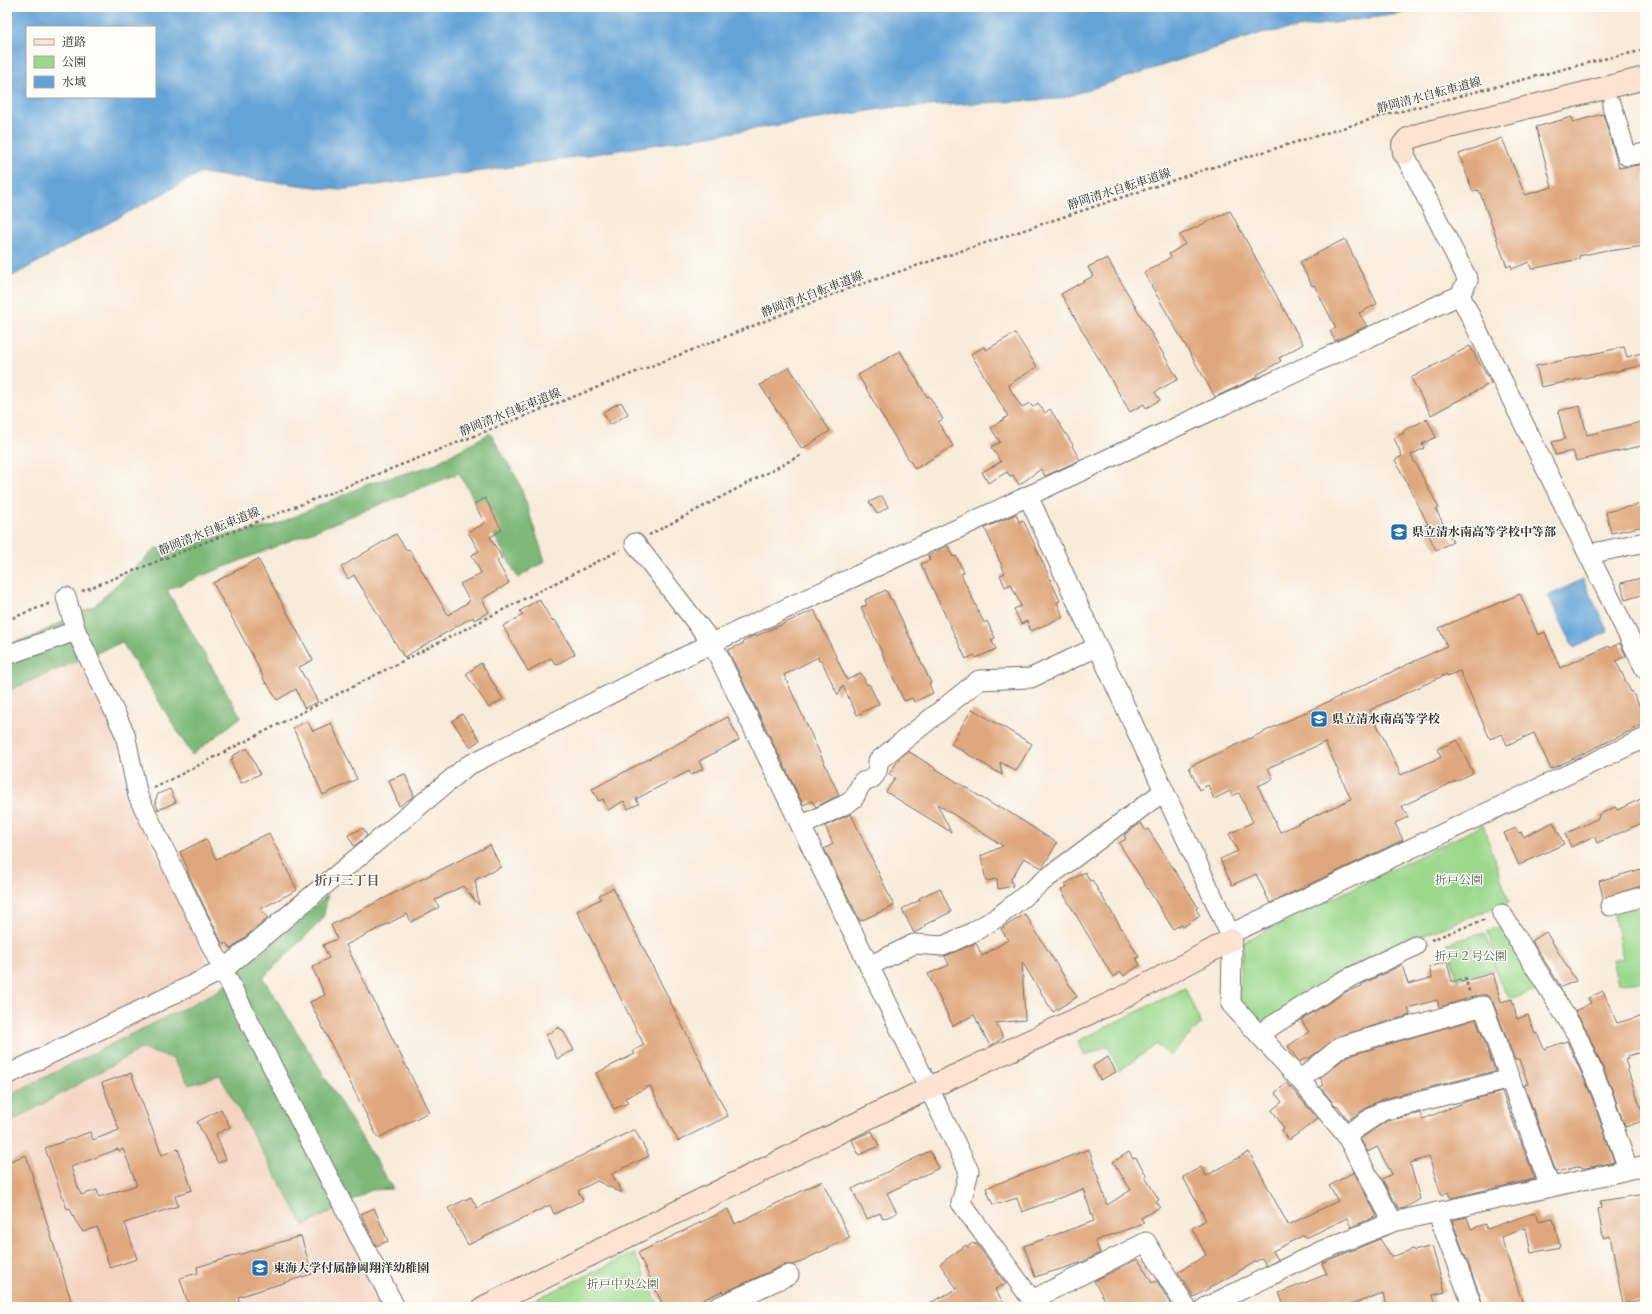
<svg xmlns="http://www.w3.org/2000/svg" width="1652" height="1314" font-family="Alegreya,'Noto Serif JP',serif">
<rect width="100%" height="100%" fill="#fdfcf7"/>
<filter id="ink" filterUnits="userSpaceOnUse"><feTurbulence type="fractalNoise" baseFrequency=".025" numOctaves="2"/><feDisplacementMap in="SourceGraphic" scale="8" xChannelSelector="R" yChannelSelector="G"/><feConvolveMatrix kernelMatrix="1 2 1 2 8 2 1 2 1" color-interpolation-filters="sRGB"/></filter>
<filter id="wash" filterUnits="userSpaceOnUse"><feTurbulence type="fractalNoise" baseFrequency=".012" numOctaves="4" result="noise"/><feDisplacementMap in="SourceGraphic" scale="16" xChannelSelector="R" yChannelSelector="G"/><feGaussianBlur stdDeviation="0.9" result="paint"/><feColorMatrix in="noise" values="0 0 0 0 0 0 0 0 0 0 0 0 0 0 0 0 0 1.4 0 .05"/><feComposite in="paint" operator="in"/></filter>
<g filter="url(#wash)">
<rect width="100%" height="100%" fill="#f8ebd9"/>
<!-- built -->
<g fill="#f4d3c0">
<polygon points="75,655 118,744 128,795 208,963 204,973 7,1066 7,671"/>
<polygon points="212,985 228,992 389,1307 7,1307 7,1083"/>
</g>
<!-- green -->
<g fill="#9bd88c" stroke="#63825c">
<polygon points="1483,825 1509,902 1377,953 1259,1025 1239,999 1243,942"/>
<polygon points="1645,904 1645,981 1618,983 1612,961 1623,958 1613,912"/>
<polygon points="1505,925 1542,988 1515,998 1509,996 1499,981 1488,930"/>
<polygon points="1485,933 1496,969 1457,979 1447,943"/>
<polygon points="1185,988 1201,1024 1169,1056 1157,1044 1119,1071 1108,1046 1085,1056 1078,1041"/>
<polygon points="634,1253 660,1307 519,1307"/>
</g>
<!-- forest -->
<g fill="#7cb878" stroke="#547252">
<polygon points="490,433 519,482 545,561 518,578 459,473 167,590 241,717 192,755 122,642 7,691 7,645 32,637 94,606 155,549 273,526 368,484 431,466"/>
<polygon points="328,895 323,919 263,978 314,1059 393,1189 371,1190 304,1226 220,1076 189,1085 172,1058 141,1049 7,1124 7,1096 216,992"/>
</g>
<!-- water -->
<g fill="#63a3d6" stroke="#476780" fill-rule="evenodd">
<path d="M7,7h1416l-24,7 -137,19 -202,66 -172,9 -377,59 -172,23 -139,-17 -193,106zM27,27h128v70h-128z"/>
<polygon points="1583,579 1608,632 1574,648 1548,596"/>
</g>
<g id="blocks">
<!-- building -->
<g fill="#dfa77d" fill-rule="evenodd">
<polygon points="1603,114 1619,168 1645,164 1645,246 1608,251 1607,250 1579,256 1579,259 1531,269 1529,262 1512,269 1511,265 1507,267 1479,190 1473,192 1459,154 1502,138 1525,195 1552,187 1536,127 1572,117 1573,122"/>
<polygon points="1230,211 1303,344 1279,358 1281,361 1257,375 1258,377 1215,397 1144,273 1171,257 1169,254 1185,244 1180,235"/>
<polygon points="1345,239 1377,304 1359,313 1367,326 1335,341 1330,331 1336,328 1314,285 1312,286 1300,262"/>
<polygon points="1107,258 1178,379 1155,392 1160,400 1146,408 1144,404 1130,412 1061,294 1093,276 1088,267"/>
<polygon points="1015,333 1037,367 1008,385 1022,408 1029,403 1033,407 1038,403 1045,413 1050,409 1073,445 1072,446 1080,460 1045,476 1041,469 1019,485 1013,475 1010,476 1007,472 988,483 982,472 1001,462 991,447 1000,442 991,428 1008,416 971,354 984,347 986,350"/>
<polygon points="1470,346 1491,383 1431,415 1411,378"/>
<polygon points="1624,347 1627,357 1642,353 1645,365 1541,387 1536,366"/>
<polygon points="900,351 927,397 929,396 943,419 938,422 953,446 915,469 899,444 858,375"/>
<polygon points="789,367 830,431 802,449 760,385"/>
<polygon points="621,402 628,414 610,425 603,412"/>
<polygon points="1580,406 1587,435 1645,421 1645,445 1576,461 1573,451 1555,455 1552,442 1565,439 1558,411"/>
<polygon points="1427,419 1436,437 1422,444 1424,448 1411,455 1439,508 1436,510 1453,542 1436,550 1424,526 1428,524 1395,460 1402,456 1394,438 1404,433 1403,431"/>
<polygon points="882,496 888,507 877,514 869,502"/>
<polygon points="485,498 502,530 490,537 502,558 497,561 509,583 482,599 489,612 474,620 473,617 404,657 354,575 348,579 341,567 396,534 407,551 409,549 448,615 470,601 460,584 481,573 472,555 479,551 468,532 485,523 474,504"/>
<polygon points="1645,503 1645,526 1611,533 1606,512"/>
<polygon points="1016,514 1019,522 1023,520 1038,552 1060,601 1057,602 1063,617 1031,631 1027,621 1021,624 1014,609 1021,606 1011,584 1005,587 1000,575 1005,573 985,528"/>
<polygon points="948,546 953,557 956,556 964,572 961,574 984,623 987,621 995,638 991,640 996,649 976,658 974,655 966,659 921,564 930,560 928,556"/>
<polygon points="258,559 313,660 299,667 318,702 304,708 296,689 277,700 267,683 266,684 256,662 213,583"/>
<polygon points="1645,577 1645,594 1625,600 1621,583"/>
<polygon points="886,590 890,599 892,599 931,683 929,684 933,693 914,702 912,698 904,701 861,607 867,605 865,600"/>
<path d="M1520,594l18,41 7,-3 15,36 49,-22 1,2 10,-5 6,13 -10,5 15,31 1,-1 13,26v7l-94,45 -17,-36 -27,12 -5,-11 -12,5 -30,-68 -13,5v-2l-77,36 31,65 40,-18 -4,-8 20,-9 16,33 -71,33 6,11 -13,6 8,17 -133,63 -14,-29 -24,11 -12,-26 18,-8 -9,-17 24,-12 -14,-29 -7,3 -2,-5 -16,8 -6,-14 -9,5 -10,-23 258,-121 -8,-18zM1325,742l26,57 -71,33 -22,-46 15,-7 -5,-11z"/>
<polygon points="539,599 552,621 555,620 575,654 556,665 551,658 528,671 503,626 523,615 520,611"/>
<polygon points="814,610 847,680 861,673 867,685 869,684 879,704 857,715 843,686 838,695 821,660 819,661 818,657 784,675 839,795 816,807 812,801 803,805 728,650 744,643 743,642 755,635 756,636"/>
<polygon points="481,663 503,699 489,708 466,674"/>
<polygon points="972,709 1032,744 1016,771 1000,762 1002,775 951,744"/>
<polygon points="462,714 480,740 470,747 452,721"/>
<polygon points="728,717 739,740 699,761 703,769 691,775 689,771 636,799 639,804 628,809 624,801 608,810 603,799 599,801 592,789"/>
<polygon points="307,721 313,731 331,723 357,779 323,795 293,728"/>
<polygon points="247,748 260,774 241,783 230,760 233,759 232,756"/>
<polygon points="908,751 998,808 998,805 1057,843 1042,868 1024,858 1011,879 1013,886 998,889 997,879 986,881 981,856 1003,846 937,804 951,832 886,792 895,778 889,774 900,758"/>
<polygon points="405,774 414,796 399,806 389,780"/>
<polygon points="170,789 176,802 158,810 155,801 158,794"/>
<polygon points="1645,797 1645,814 1640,817 1642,823 1597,843 1594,836 1571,847 1565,834 1599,818 1598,815 1615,807 1617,810"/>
<polygon points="851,814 894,906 860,921 824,849 833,844 825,826"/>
<polygon points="1553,822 1564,844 1519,865 1504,833 1516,828 1519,833 1521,832 1523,837"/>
<polygon points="1141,823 1146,831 1148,829 1198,907 1196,909 1200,916 1183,927 1181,924 1173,929 1119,843 1126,839 1124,835"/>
<polygon points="363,828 367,836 354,846 348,835"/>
<polygon points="269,833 297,890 260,909 268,918 231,949 226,943 223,945 187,871 188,870 180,852 206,839 216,859"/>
<polygon points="490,845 501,867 475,880 479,905 463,886 435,900 439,907 411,922 407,914 346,945 429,1112 378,1138 310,1002 325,995 312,967 329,958 323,945 337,939 331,925"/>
<polygon points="1645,868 1645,885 1603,898 1599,881"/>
<polygon points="1085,872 1090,881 1092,880 1139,957 1136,958 1140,965 1124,976 1121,972 1113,977 1061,890 1067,887 1065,884"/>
<polygon points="613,888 728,1116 678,1141 650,1086 625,1098 628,1103 614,1109 596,1073 635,1054 633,1051 644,1045 577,911 601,899 599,895"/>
<polygon points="940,888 951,912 924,925 925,927 914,933 902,909 920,900 919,898"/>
<polygon points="1025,914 1077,997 1053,1012 1022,962 1025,1020 996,1023 1003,1038 990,1046 974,1015 953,1026 928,974 949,965 945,956 976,943 982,956 1008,940 1001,929"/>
<polygon points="1546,932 1576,981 1561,987 1532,941"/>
<polygon points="1447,962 1452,982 1460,979 1461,982 1493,973 1501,1002 1512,999 1517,1019 1528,1015 1535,1034 1537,1033 1544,1049 1567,1041 1592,1097 1614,1162 1586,1168 1582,1168 1581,1166 1556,1172 1524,1085 1528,1084 1519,1059 1515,1060 1493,1002 1490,998 1486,995 1480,995 1439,1007 1437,1000 1408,1008 1410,1015 1339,1036 1308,1059 1307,1057 1299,1062 1288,1046 1309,1032 1301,1020 1346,992 1362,986 1362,984 1402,965 1408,984 1432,978 1429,967"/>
<polygon points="1603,991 1617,1023 1638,1017 1645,1019 1645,1051 1627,1056 1628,1059 1625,1060 1628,1068 1627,1068 1645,1120 1625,1127 1612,1089 1586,1029 1575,1011 1591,1003 1588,998"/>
<polygon points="1476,1019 1495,1071 1379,1100 1348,1120 1337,1105 1336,1106 1320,1087 1324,1085 1320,1078 1347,1056"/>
<polygon points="559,1027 561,1030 562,1029 574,1050 557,1059 546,1035"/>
<polygon points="1108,1057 1116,1072 1100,1080 1093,1066"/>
<path d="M131,1073l31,82 16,-6 14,41 -17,6 3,10 -53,17 12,36 -27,9 -13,-41 -14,5 -8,-12 -5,-12 -3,1 -22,-61 45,-16 3,8 26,-10 -17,-47zM118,1149l1,2 4,-2 14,36 -38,12 -2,-7 -16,5 -10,-28z"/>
<polygon points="1287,1083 1318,1119 1289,1140 1282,1130 1284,1128 1272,1110 1282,1102 1275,1093"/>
<polygon points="1502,1092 1535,1179 1450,1198 1448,1192 1441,1195 1429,1157 1410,1163 1420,1199 1405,1208 1399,1209 1382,1179 1392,1174 1377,1147 1368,1152 1360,1139 1387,1121 1420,1113 1423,1119 1468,1101"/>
<polygon points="221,1109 230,1127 216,1134 226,1159 218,1163 197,1122"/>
<polygon points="633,1130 635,1130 649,1156 612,1174 622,1193 597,1181 578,1191 583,1200 554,1214 550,1205 468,1245 448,1208 471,1197 477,1208"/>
<polygon points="872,1131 879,1146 859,1155 852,1140"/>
<polygon points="1089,1149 1107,1205 1131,1190 1113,1162 1129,1152 1133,1159 1136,1158 1147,1176 1145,1177 1159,1200 1156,1201 1160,1207 1141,1218 1144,1223 1095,1241 1100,1253 1083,1262 1035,1277 1024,1246 1094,1221 1083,1189 1022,1212 1017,1198 999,1204 998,1203 993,1205 986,1188"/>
<polygon points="930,1151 939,1168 887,1193 897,1213 883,1219 880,1213 867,1219 852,1189"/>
<polygon points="1249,1152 1288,1225 1338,1201 1329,1186 1354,1172 1377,1216 1351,1227 1347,1218 1306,1238 1304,1235 1273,1251 1278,1260 1266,1266 1262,1258 1194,1297 1178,1272 1206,1255 1192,1228 1206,1220 1183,1177 1201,1167 1206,1176"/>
<polygon points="26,1155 73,1307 7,1307 7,1162"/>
<polygon points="822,1181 850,1238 793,1265 784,1265 723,1293 722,1291 689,1307 664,1307 638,1253 728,1209 735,1224"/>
<polygon points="1645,1194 1645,1299 1623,1304 1610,1236 1603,1238 1598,1209 1601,1208 1600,1201"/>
<polygon points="374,1208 388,1241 376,1246 361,1214"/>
<polygon points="1536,1212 1539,1221 1553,1218 1560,1247 1531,1253 1526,1228 1501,1237 1524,1307 1484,1307 1452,1220 1467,1217 1471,1229 1485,1224 1487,1229"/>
<polygon points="301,1236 312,1274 238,1297 241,1307 189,1307 180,1278 198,1273 197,1267"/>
<polygon points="1380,1239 1392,1257 1413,1249 1414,1251 1432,1246 1445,1292 1433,1295 1436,1307 1386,1307 1383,1293 1345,1307 1285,1307 1279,1293 1327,1274 1322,1263"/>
<polygon points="973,1243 975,1245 976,1243 1006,1284 995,1289 1006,1307 922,1307 957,1289 940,1264 966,1245 967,1247"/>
<polygon points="1138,1259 1152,1283 1157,1281 1172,1307 1109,1307 1094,1281"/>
</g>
</g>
</g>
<g filter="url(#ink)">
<use href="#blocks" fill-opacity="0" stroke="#736e68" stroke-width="1"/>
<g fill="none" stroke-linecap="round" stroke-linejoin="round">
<!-- street casing -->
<g stroke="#736e68" stroke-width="21">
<g id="street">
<polyline points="1612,106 1627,156 1645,153"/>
<polyline points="1404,153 1468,280 1460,295"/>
<polyline points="1028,496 1230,934 1232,951 1231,1004 1300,1080 1346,1135 1393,1222"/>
<polyline points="635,543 712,643 969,1171 961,1203 1032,1300 1146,1242 1186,1307"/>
<polyline points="1589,554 1645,542"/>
<polyline points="66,597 76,631"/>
<polyline points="7,655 76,631 125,734 138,796 223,970 395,1307"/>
<path d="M801,826l47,-23 6,-5 8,-16c12,-1 17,-10 16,-21l101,-81 52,-2 66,-31"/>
<polyline points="1610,906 1645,896"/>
<polyline points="1502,914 1576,1033 1602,1093 1628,1169"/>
<polyline points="1230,934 1645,738"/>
<polyline points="869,966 914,944 943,946 973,932 998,917 1047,878 1164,791"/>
<polyline points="1259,1034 1341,982 1415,946"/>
<polyline points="7,1075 223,970 467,766 712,643 1460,295 1645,669"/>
<polyline points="1300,1080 1342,1046 1483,1006 1550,1187"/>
<polyline points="1346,1135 1382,1111 1510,1079"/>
<polyline points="1437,1212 1473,1307"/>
<polyline points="718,1307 789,1275"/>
<polyline points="1206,1307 1323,1250 1393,1222 1619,1172 1645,1165"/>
</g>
</g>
<!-- secondary casing -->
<g stroke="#736e68" stroke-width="24">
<g id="secondary">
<polyline points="1404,153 1403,145 1408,139 1421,134 1645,78"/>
<polyline points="484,1307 929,1088 1124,997 1231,940"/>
</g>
</g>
<!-- path -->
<g stroke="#736e68" stroke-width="2.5" stroke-dasharray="3 3" stroke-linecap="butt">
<polyline points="649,535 803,454"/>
<polyline points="82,591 841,291 1207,169 1379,117 1599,60 1645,50"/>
<polyline points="7,620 51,603"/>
<polyline points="154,788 620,550"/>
<polyline points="1431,940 1486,919"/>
<polyline points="1465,977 1470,994"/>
</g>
<!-- street -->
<use href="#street" stroke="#fff" stroke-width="19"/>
<!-- secondary -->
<use href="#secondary" stroke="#fee3d2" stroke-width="22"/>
</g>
</g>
<!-- icons -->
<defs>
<g id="school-square" transform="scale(0.9)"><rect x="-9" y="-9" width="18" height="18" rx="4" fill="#1f6fb2" stroke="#fdfcf7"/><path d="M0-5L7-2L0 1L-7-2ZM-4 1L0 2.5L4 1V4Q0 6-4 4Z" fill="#fff"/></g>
</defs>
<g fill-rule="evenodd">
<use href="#school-square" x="1399" y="532"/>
<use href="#school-square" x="1319" y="719"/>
<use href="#school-square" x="260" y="1268"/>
</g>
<g text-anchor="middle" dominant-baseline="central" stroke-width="3" stroke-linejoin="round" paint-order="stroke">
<!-- street labels -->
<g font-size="12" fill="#2b2b2b" stroke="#fdfcf7">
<text transform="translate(1429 95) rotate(-15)">静岡清水自転車道線</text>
<text transform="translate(1119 189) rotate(-18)">静岡清水自転車道線</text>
<text transform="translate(812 294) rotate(-21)">静岡清水自転車道線</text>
<text transform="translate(510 412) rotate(-22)">静岡清水自転車道線</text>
<text transform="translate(209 531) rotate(-22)">静岡清水自転車道線</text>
</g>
<!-- poi labels -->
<g font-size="12" font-weight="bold" fill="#2b2b2b" stroke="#fdfcf7" text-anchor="start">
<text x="1412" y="532">県立清水南高等学校中等部</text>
<text x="1332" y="719">県立清水南高等学校</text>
<text x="273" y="1268">東海大学付属静岡翔洋幼稚園</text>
</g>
<!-- park labels -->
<g font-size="12" fill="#4d5f48" stroke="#fdfcf7">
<text x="1459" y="880">折戸公園</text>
<text x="1471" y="956">折戸２号公園</text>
<text x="623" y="1284">折戸中央公園</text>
</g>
<!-- neighbourhood labels -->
<g font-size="13" font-weight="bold" fill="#6a5648" stroke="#fdfcf7">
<text x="347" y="880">折戸三丁目</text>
</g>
</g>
<!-- margin -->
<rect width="1652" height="1314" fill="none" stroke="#fdfcf7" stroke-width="24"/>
<!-- legend -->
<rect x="26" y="26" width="130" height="72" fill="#fdfcf7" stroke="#a9a8a5"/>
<rect x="34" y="39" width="20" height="6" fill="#fee3d2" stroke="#a9a8a5"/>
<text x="62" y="46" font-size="12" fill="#2b2b2b">道路</text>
<rect x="34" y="56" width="20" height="12" fill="#9bd88c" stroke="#a9a8a5"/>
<text x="62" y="66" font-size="12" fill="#2b2b2b">公園</text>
<rect x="34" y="76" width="20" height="12" fill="#63a3d6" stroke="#a9a8a5"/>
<text x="62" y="86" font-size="12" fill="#2b2b2b">水域</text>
</svg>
